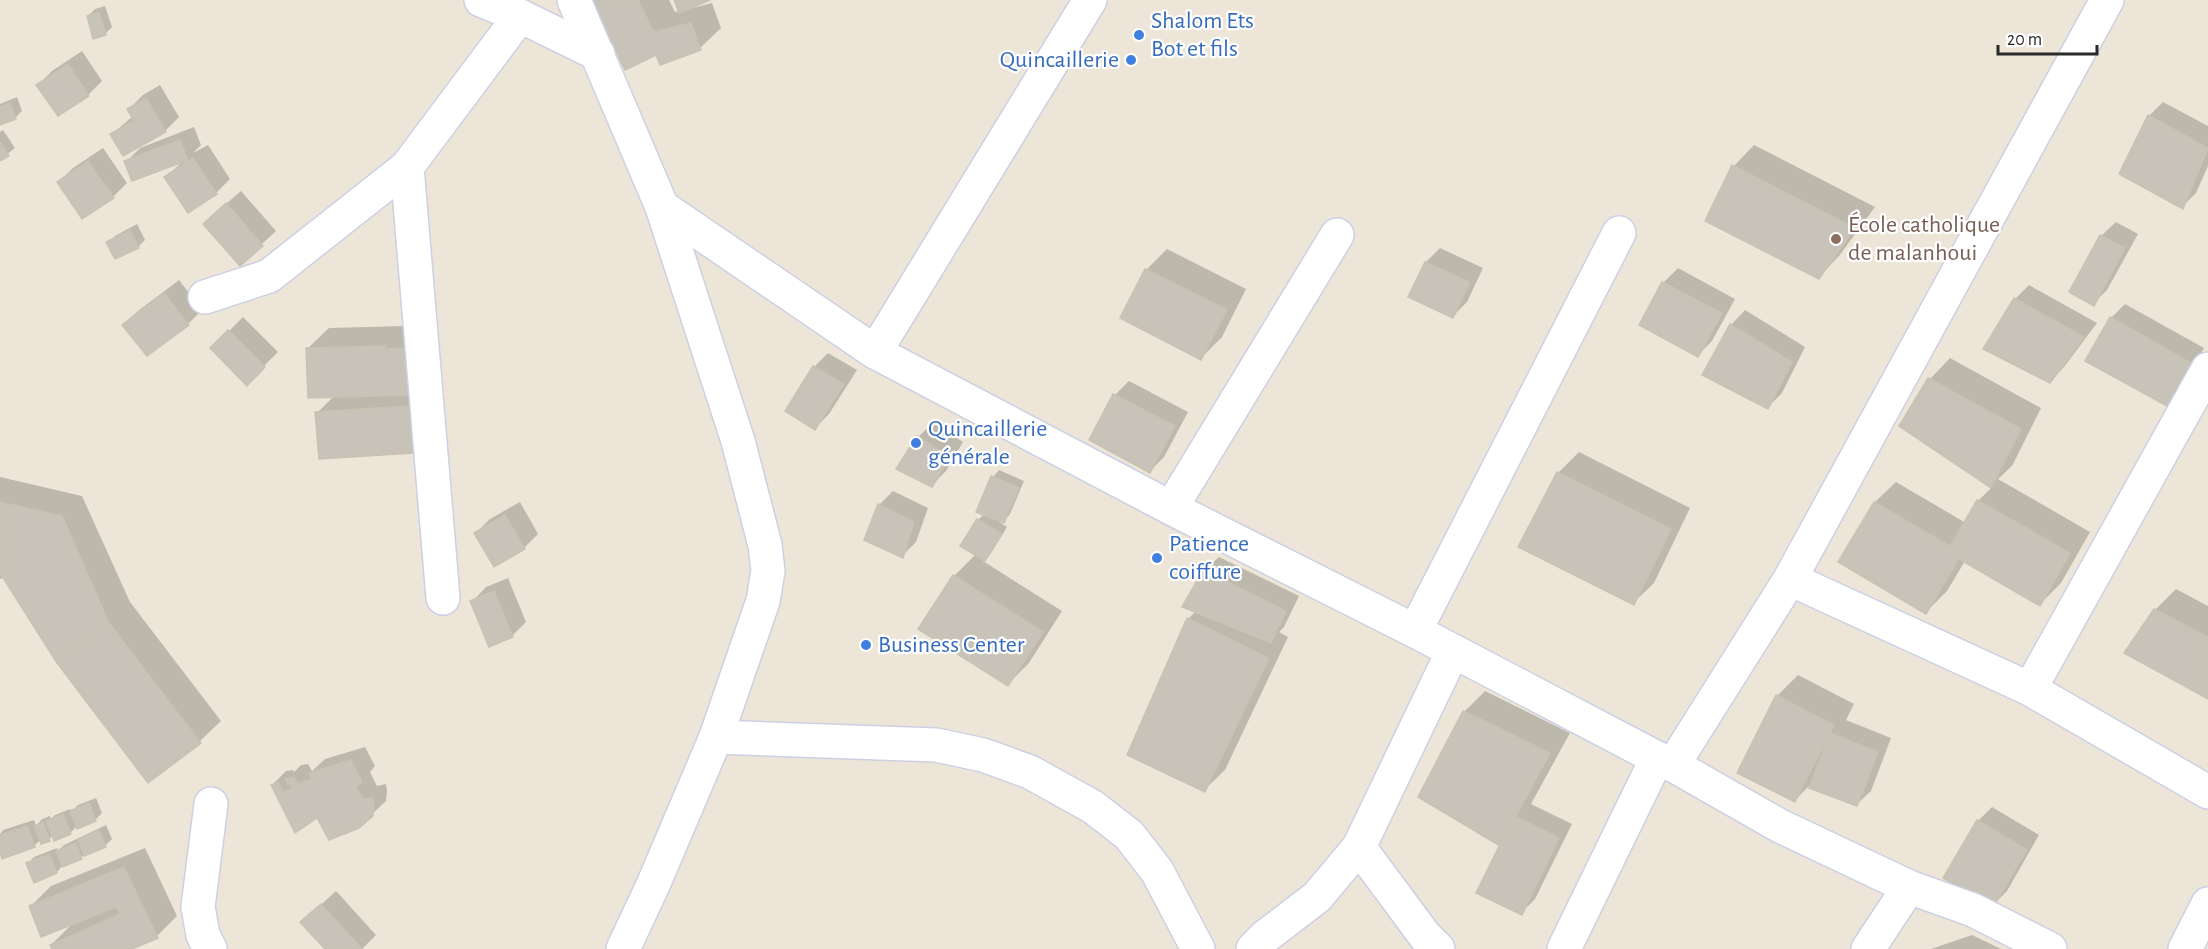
<svg xmlns="http://www.w3.org/2000/svg" width="2208" height="949" font-family="'Alegreya Sans',sans-serif">
<rect width="100%" height="100%" fill="#ede6d8"/>
<!-- shadow -->
<g fill="#0003">
<polygon points="592,0 669,0 675,12 680,11 676,0 706,0 691,6 692,8 712,3 721,28 700,48 657,53"/>
<polygon points="105,6 112,27 105,34 88,16 95,9"/>
<polygon points="82,51 102,81 88,95 38,85 52,71"/>
<polygon points="160,85 179,117 165,131 112,134 133,116 129,109 143,95"/>
<polygon points="17,97 22,111 15,118 0,124 0,104"/>
<polygon points="2163,102 2208,126 2208,166 2196,193 2182,207 2149,116"/>
<polygon points="194,127 201,145 193,153 208,145 230,179 216,193 166,177 183,161 126,162 140,148"/>
<polygon points="3,130 15,148 0,160 0,132"/>
<polygon points="1754,145 1875,207 1839,256 1819,277 1707,221 1734,166"/>
<polygon points="103,148 127,183 113,197 59,182 73,168"/>
<polygon points="241,191 276,231 240,264 219,210"/>
<polygon points="2116,222 2138,234 2107,290 2093,304 2071,291 2101,236"/>
<polygon points="137,224 145,240 138,247 108,243 115,236"/>
<polygon points="1440,248 1483,268 1467,302 1453,316 1410,297 1426,262"/>
<polygon points="1167,249 1246,289 1222,337 1201,358 1122,317 1146,270"/>
<polygon points="1678,268 1735,299 1712,341 1698,355 1641,324 1664,282"/>
<polygon points="179,280 202,310 188,324 124,325 138,311"/>
<polygon points="2029,285 2097,323 2064,367 2050,382 2015,299"/>
<polygon points="2125,304 2204,348 2180,390 2166,404 2111,318"/>
<polygon points="1745,310 1805,347 1782,393 1768,407 1704,374 1731,325"/>
<polygon points="243,317 278,352 247,383 212,348"/>
<polygon points="405,326 429,373 408,394 423,393 426,438 412,452 317,413 334,396 308,348 329,328"/>
<polygon points="828,353 857,370 829,414 815,428 814,367"/>
<polygon points="1950,358 2041,408 2012,466 1998,479 2090,532 2061,583 2040,604 1965,561 1947,591 1926,612 1841,562 1875,502 1896,482 1966,523 1978,501 1992,487 1901,426 1930,379"/>
<polygon points="1129,381 1188,412 1164,457 1150,471 1091,440 1115,395"/>
<polygon points="933,423 963,442 946,471 932,485 918,437"/>
<polygon points="1579,452 1690,508 1654,583 1633,603 1558,473"/>
<polygon points="999,470 1024,481 1010,514 1004,521 997,519 996,520 1007,527 991,553 983,561 1062,611 1029,663 1008,684 954,576 976,554 978,520 985,513 993,477"/>
<polygon points="0,477 82,496 130,602 221,721 200,741 148,781 4,577 0,579"/>
<polygon points="893,491 928,508 916,542 902,556 879,505"/>
<polygon points="520,502 538,534 524,548 476,533 490,519"/>
<polygon points="1219,557 1299,596 1284,627 1279,632 1288,637 1225,770 1204,790 1188,619 1196,611 1204,571"/>
<polygon points="508,578 526,622 512,636 472,602 486,587"/>
<polygon points="2176,589 2208,606 2208,697 2155,610"/>
<polygon points="1798,675 1854,704 1846,720 1891,738 1871,791 1856,805 1809,786 1795,800 1777,696"/>
<polygon points="1485,691 1570,733 1531,804 1572,824 1535,899 1521,913 1464,712"/>
<polygon points="365,747 375,766 370,772 377,786 386,784 387,791 386,801 371,815 317,816 272,785 286,771 293,770 294,772 301,765 308,764 312,771 325,759"/>
<polygon points="96,798 102,813 95,820 77,826 70,833 54,835 49,839 42,842 41,839 34,846 0,848 0,834 3,830 34,820 36,826 42,819 50,816 51,819 55,815 70,809 71,812 78,805"/>
<polygon points="1992,807 2039,835 2007,891 1993,905 1978,821"/>
<polygon points="106,825 112,839 105,846 63,865 57,872 28,863 34,857 57,848 58,851 64,845"/>
<polygon points="145,848 177,916 157,936 128,949 53,949 51,945 75,921 30,907 51,886"/>
<polygon points="336,891 376,935 362,949 327,949 302,922"/>
<polygon points="1972,935 2001,949 1931,949"/>
</g>
<!-- building -->
<g fill="#c8c3b8" stroke="#c8c2b2" stroke-width="1.5">
<polygon points="591,0 638,0 654,32 691,23 701,50 660,65 656,55 625,70"/>
<polygon points="674,0 710,0 679,13"/>
<polygon points="99,12 106,35 93,39 87,16"/>
<polygon points="68,64 89,96 58,116 36,85"/>
<polygon points="146,98 166,132 123,156 110,134 134,121 127,109"/>
<polygon points="10,103 16,119 0,125 0,107"/>
<polygon points="2148,115 2208,148 2183,209 2119,174"/>
<polygon points="180,140 188,160 132,181 124,161"/>
<polygon points="0,142 9,156 0,161"/>
<polygon points="193,158 217,194 188,213 164,177"/>
<polygon points="88,161 114,198 82,219 57,182"/>
<polygon points="1732,165 1855,228 1819,279 1705,221"/>
<polygon points="226,203 263,246 240,266 203,224"/>
<polygon points="130,230 139,248 115,259 106,242"/>
<polygon points="2100,235 2125,248 2094,306 2069,292"/>
<polygon points="1425,262 1470,282 1453,318 1408,297"/>
<polygon points="1145,269 1227,310 1201,360 1120,318"/>
<polygon points="1662,282 1722,313 1698,357 1639,325"/>
<polygon points="164,293 189,325 147,356 122,325"/>
<polygon points="2014,298 2084,337 2050,383 1983,349"/>
<polygon points="2110,317 2191,363 2167,406 2085,361"/>
<polygon points="1730,324 1792,362 1768,409 1702,375"/>
<polygon points="228,330 265,367 247,386 210,348"/>
<polygon points="385,346 385,349 406,348 409,395 308,398 306,348"/>
<polygon points="813,366 844,384 815,430 785,411"/>
<polygon points="1928,378 2021,429 1991,488 1899,426"/>
<polygon points="1113,394 1175,426 1150,473 1089,440"/>
<polygon points="409,406 413,453 319,459 315,412"/>
<polygon points="917,436 950,457 932,487 896,469"/>
<polygon points="1557,472 1671,529 1634,605 1518,547"/>
<polygon points="991,476 1019,488 1004,523 976,512"/>
<polygon points="1977,500 2070,553 2040,606 1947,552"/>
<polygon points="0,502 62,516 109,623 57,663 0,573"/>
<polygon points="1874,502 1962,553 1926,614 1838,562"/>
<polygon points="878,504 914,522 903,558 864,540"/>
<polygon points="505,515 525,549 494,567 474,533"/>
<polygon points="977,519 1002,534 985,561 960,546"/>
<polygon points="1203,570 1286,611 1271,643 1182,607"/>
<polygon points="953,575 1043,632 1008,686 918,629"/>
<polygon points="494,591 513,637 489,647 470,601"/>
<polygon points="2154,609 2208,637 2208,699 2124,653"/>
<polygon points="1187,618 1269,658 1205,792 1127,755"/>
<polygon points="109,623 201,743 148,783 57,663"/>
<polygon points="1776,695 1834,725 1795,802 1737,773"/>
<polygon points="1463,711 1550,753 1500,846 1418,797"/>
<polygon points="1830,733 1878,752 1857,806 1809,788"/>
<polygon points="351,760 362,782 356,786 363,799 372,798 374,806 373,816 359,828 329,840 317,818 295,833 271,785 279,783 283,792 292,788 285,779 294,777 297,784 311,779 309,773"/>
<polygon points="89,803 96,821 77,829 70,811"/>
<polygon points="63,814 71,834 54,841 46,821"/>
<polygon points="1514,816 1559,838 1522,915 1476,893"/>
<polygon points="1977,820 2027,850 1993,907 1943,878"/>
<polygon points="43,822 50,841 41,844 34,826"/>
<polygon points="27,826 35,847 2,859 0,852 0,835"/>
<polygon points="99,830 106,847 84,856 78,839"/>
<polygon points="76,843 82,859 62,867 56,851"/>
<polygon points="50,854 57,873 34,883 26,863"/>
<polygon points="124,867 158,938 132,949 52,949 50,945 120,914 116,907 41,937 29,906"/>
<polygon points="321,904 362,949 325,949 300,922"/>
</g>
<g fill="none" stroke-linecap="round" stroke-linejoin="round">
<!-- street casing -->
<g stroke="#cdd0e4" stroke-width="36">
<g id="street">
<polyline points="481,0 520,16 598,54"/>
<polyline points="574,0 662,207 738,441 765,545 768,571 763,601 716,737 653,885 623,949"/>
<polyline points="407,167 520,16"/>
<polyline points="662,207 875,352 1171,508 1415,631 1657,758 1673,765 1780,826 1909,887 1973,910 2050,949"/>
<polyline points="205,297 269,276 407,167 443,598"/>
<polyline points="875,352 1090,0"/>
<polyline points="1171,508 1337,235"/>
<polyline points="1790,579 2030,689 2208,792"/>
<polyline points="1415,631 1619,233"/>
<polyline points="2030,689 2208,369"/>
<polyline points="716,737 936,745 983,755 1030,772 1093,807 1129,835 1157,871 1198,949"/>
<polyline points="1673,765 1790,579 2107,0"/>
<polyline points="210,949 203,935 198,907 211,804"/>
<polyline points="1253,949 1266,936 1317,897 1359,847"/>
<polyline points="1438,949 1425,936 1359,847 1453,651"/>
<polyline points="1564,949 1657,758"/>
<polyline points="1868,949 1909,887"/>
<polyline points="2185,949 2208,904"/>
</g>
</g>
<!-- street -->
<use href="#street" stroke="#fff" stroke-width="33"/>
</g>
<!-- markers -->
<g fill="#3f7fe0" stroke="#fff" stroke-width="2">
<circle cx="1139" cy="35" r="6"/>
<circle cx="1131" cy="60" r="6"/>
<circle cx="916" cy="443" r="6"/>
<circle cx="1157" cy="558" r="6"/>
<circle cx="866" cy="645" r="6"/>
</g>
<circle fill="#8d6e63" stroke="#fff" stroke-width="2" cx="1836" cy="239" r="6"/>
<g text-anchor="middle" dominant-baseline="central" stroke-width="4.5" stroke-linejoin="round" paint-order="stroke">
<!-- shop labels -->
<g font-size="24" fill="#366cbe" stroke="#fff" text-anchor="start">
<text x="1151" y="21">Shalom Ets<tspan x="1151" dy="28">Bot et fils</tspan></text>
<text x="1119" y="60" text-anchor="end">Quincaillerie</text>
<text x="928" y="429">Quincaillerie<tspan x="928" dy="28">générale</tspan></text>
<text x="1169" y="544">Patience<tspan x="1169" dy="28">coiffure</tspan></text>
<text x="878" y="645">Business Center</text>
</g>
<!-- education labels -->
<g font-size="24" fill="#785e54" stroke="#fff" text-anchor="start">
<text x="1848" y="225">École catholique<tspan x="1848" dy="28">de malanhoui</tspan></text>
</g>
</g>
<!-- scale -->
<path d="M1998 45v9h99v-9" fill="none" stroke="#292929" stroke-width="3"/>
<text x="2007" y="45" font-size="18" fill="#292929" stroke="#ffffff" stroke-width="4.5" paint-order="stroke">20 m</text>
</svg>
